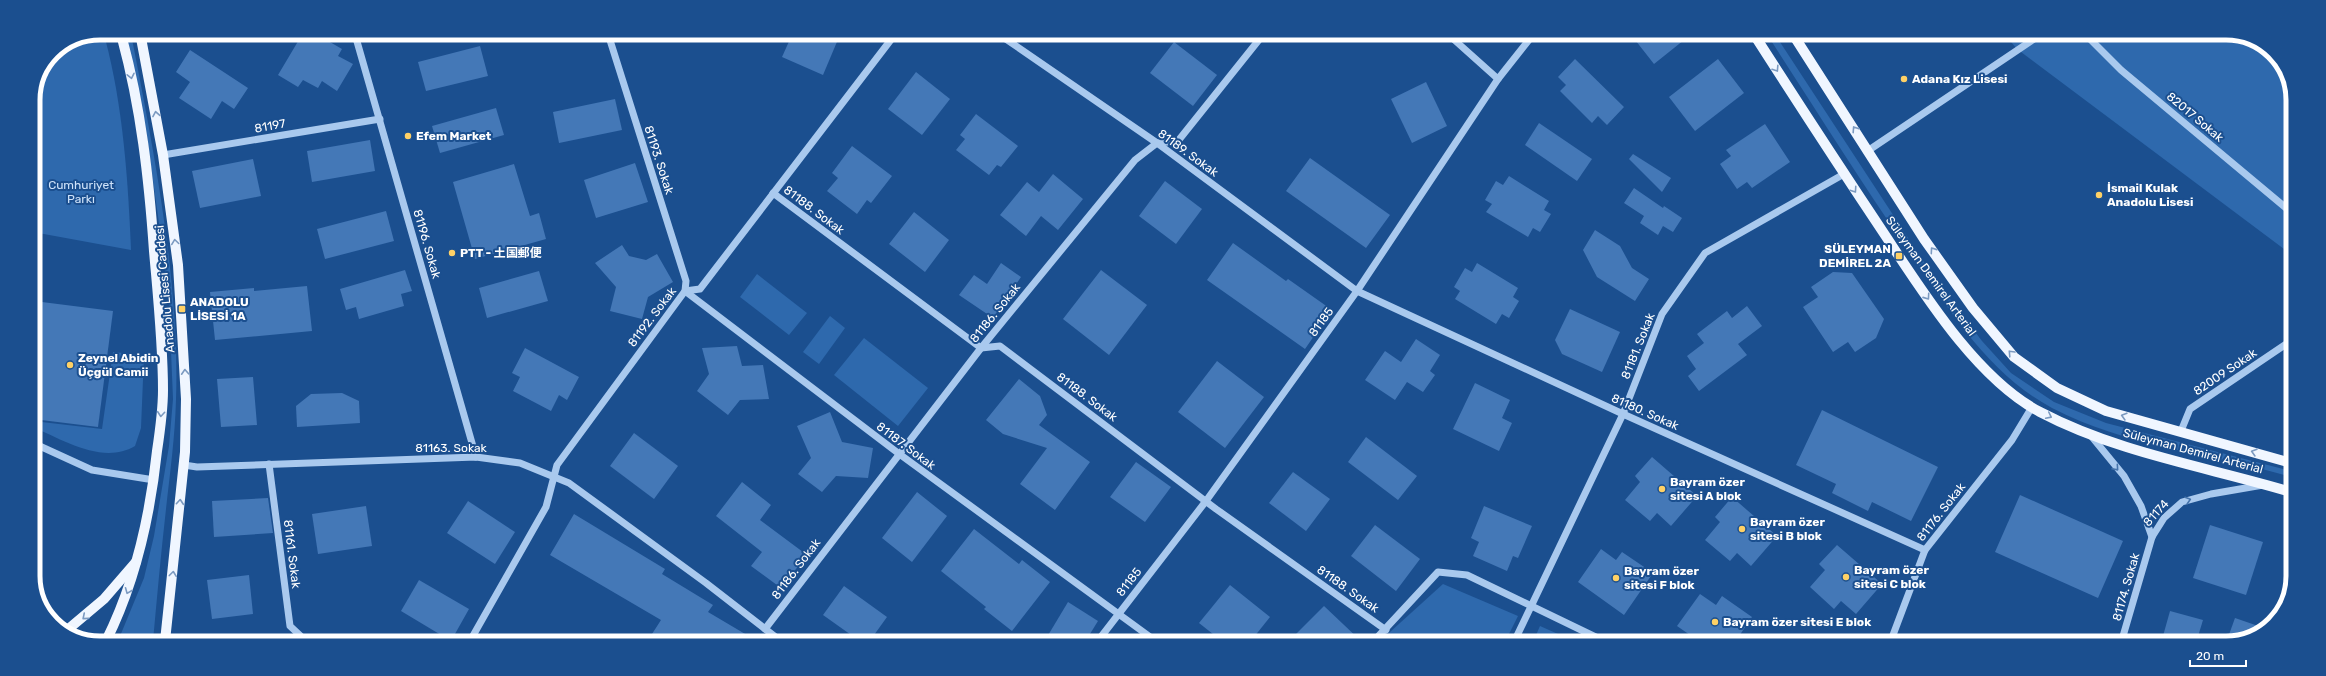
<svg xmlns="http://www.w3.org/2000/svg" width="2326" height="676" font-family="Rubik,'Noto Sans SC',sans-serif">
<rect width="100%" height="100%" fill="#1b4f8f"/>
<!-- green -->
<g fill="#2e69ad">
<polygon points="2243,35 2277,56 2293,95 2292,255 2017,49 2006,36"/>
<path d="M1768,36h8l161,246 45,59 29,32 43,29 52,21 181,47 4,2v5c-79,-24 -165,-30 -239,-69 -64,-34 -104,-100 -143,-157 -49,-70 -94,-143 -141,-215z"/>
<path d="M74,38h31c18,68 23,141 26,212l-98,-18v-133l5,-25 15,-22z"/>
<path d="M127,38h4l2,6c22,113 47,242 43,356 -1,37 -6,73 -10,109 -5,44 -9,88 -13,132h-35l26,-63 10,-42 15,-90 4,-47 -4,-96 -11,-87 -11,-78z"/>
<polygon points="757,274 807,313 789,335 740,297"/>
<polygon points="830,316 845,328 819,364 803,352"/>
<polygon points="864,338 928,388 898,426 834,375"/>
<path d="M113,352l31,3 -3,73 -6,18c-32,19 -72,-6 -102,-19v-6l69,8z"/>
<polygon points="1443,584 1518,616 1505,642 1379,642"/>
<polygon points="1540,626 1576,642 1533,642"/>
</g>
<!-- building -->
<g fill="#4478b7">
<polygon points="1632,36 1689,36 1654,64"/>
<polygon points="791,37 839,37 823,75 782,57"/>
<polygon points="300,38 323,38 342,49 338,56 353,64 337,91 322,81 318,88 303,80 298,87 278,75"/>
<polygon points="1174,42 1217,75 1193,106 1150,73"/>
<polygon points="480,46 488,76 426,91 418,62"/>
<polygon points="190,50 248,88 234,109 222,101 211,119 179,98 190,82 176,72"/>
<polygon points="1575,59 1624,107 1607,125 1598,116 1592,123 1560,91 1566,85 1558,77"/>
<polygon points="1718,59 1744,93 1695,131 1669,97"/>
<polygon points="916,72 950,99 922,135 888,109"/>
<polygon points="1426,82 1447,126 1412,143 1391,99"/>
<polygon points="615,99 622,130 559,143 553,112"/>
<polygon points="496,108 504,135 440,153 432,126"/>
<polygon points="976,114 1018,146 1001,167 997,165 989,175 956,150 965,139 960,135"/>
<polygon points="1539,123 1592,159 1577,181 1525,145"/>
<polygon points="1765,124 1790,162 1752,188 1747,182 1737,189 1720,164 1731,156 1726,150"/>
<polygon points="370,140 375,171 312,182 307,151"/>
<polygon points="852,146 892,176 871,203 867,200 857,214 827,191 838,178 832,173"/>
<polygon points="1633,154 1671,178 1662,192 1629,159"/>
<polygon points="1310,158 1390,215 1366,248 1286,191"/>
<polygon points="253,159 261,196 200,208 192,171"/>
<polygon points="635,163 648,202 596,218 584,180"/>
<polygon points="514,164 530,216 539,213 546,239 475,259 453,182"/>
<polygon points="1053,174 1083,199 1058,230 1041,216 1026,236 1000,215 1027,182 1039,192"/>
<polygon points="1509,176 1549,201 1544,210 1551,214 1540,232 1533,228 1528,237 1486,212 1492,204 1485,200 1496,181 1503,185"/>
<polygon points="1165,181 1202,209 1176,244 1139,216"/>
<polygon points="1634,188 1663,208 1664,206 1682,218 1673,232 1663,226 1658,235 1640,223 1644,216 1624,203"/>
<polygon points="386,211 394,241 325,259 317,229"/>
<polygon points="914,212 949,240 925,272 889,244"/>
<polygon points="1595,230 1620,246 1632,268 1649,279 1635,301 1597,277 1583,250"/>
<polygon points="1233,243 1286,281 1288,279 1332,310 1305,349 1207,280"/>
<polygon points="622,245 629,256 646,260 657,254 673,282 648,297 642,319 610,311 616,287 595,263"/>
<polygon points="1001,263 1021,277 993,318 959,295 974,275 987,284"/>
<polygon points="1477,263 1518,288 1513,297 1519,301 1509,318 1502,314 1496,324 1455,299 1460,291 1454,287 1465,268 1472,272"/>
<polygon points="405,270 412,291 401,294 404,306 359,319 356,307 346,310 340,289"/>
<polygon points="1101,270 1147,305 1109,355 1063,319"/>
<polygon points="539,271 548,301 487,318 479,288"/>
<polygon points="1833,272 1852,273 1884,319 1876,338 1855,352 1848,342 1833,352 1803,307 1818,297 1811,287"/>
<polygon points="307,286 312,331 215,340 210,292 254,288 254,291"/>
<polygon points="34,301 113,311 98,427 33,419"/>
<polygon points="1747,306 1762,326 1738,344 1747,355 1699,391 1688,376 1696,369 1687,356 1704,343 1697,334 1727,311 1732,318"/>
<polygon points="1570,309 1620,332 1602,372 1562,354 1555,340"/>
<polygon points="1416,339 1440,355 1430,371 1435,375 1423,392 1407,382 1395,400 1365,380 1385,351 1401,362"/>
<polygon points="737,346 742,366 763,365 769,399 740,400 728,415 697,391 709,374 702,348"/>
<polygon points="525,348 579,377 567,400 559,395 551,411 513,391 520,377 512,373"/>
<polygon points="1217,361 1264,397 1225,448 1178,412"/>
<polygon points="253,377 257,425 221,427 217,379"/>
<polygon points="1019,379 1040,396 1047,415 1039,425 1090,462 1055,510 1020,484 1047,448 1003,434 986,420"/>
<polygon points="1475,383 1510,400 1502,418 1512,423 1499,451 1453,429"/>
<polygon points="342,393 359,401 360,423 297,427 296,406 311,394"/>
<polygon points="1822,410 1938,467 1911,521 1872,502 1868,511 1832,493 1836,484 1796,465"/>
<polygon points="830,412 842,442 873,448 868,478 836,476 822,492 798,474 811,458 797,426"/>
<polygon points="634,433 678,466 654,499 610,466"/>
<polygon points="1366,437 1417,476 1398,500 1348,462"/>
<polygon points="1652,457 1697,496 1671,526 1657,513 1650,521 1625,500 1640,482 1635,476"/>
<polygon points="1136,462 1171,487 1145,522 1110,497"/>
<polygon points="1293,472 1330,499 1306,531 1269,503"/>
<polygon points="742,482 771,505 760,520 807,555 781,588 751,566 762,552 716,516"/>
<polygon points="917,492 947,516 912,562 882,538"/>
<polygon points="2020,495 2123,541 2098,598 1995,552"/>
<polygon points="1732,497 1777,536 1751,566 1737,553 1730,561 1705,540 1720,522 1715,517"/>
<polygon points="268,498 273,533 214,537 212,501"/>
<polygon points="468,501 515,532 495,564 447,533"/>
<polygon points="366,506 372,546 318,554 312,514"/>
<polygon points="1484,506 1532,526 1518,558 1513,556 1507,571 1473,556 1479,542 1471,538"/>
<polygon points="574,514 665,569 662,574 713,605 708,612 757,641 665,641 652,634 661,620 550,555"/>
<polygon points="1375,525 1420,559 1396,591 1351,556"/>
<polygon points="2210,525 2263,542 2246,595 2193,578"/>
<polygon points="974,529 1019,564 1022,560 1050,582 1012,631 984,609 986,607 941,571"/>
<polygon points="1837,545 1882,584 1856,614 1841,601 1834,609 1810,587 1825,570 1819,564"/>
<polygon points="1601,549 1616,560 1622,552 1653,573 1624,615 1578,582"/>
<polygon points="249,575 253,614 212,619 207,580"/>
<polygon points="419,580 469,609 451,641 401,611"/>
<polygon points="1230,585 1270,617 1250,642 1223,642 1199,623"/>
<polygon points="844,586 887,617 869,642 861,642 823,615"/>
<polygon points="1700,594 1716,605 1722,596 1752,617 1735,642 1700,642 1677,626"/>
<polygon points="1068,602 1098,621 1085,642 1044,642"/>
<polygon points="1324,606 1362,642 1304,642 1296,634"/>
<polygon points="2170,611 2203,620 2196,643 2161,643"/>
<polygon points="2235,618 2267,629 2226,643"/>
</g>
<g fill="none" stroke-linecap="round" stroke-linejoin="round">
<!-- minor -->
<g stroke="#a9c9ee" stroke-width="7">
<polyline points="2086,35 2121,70 2292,213"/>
<polyline points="1450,36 1498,79"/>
<polyline points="609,37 686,281 685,291 898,453 1157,642"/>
<polyline points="1003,37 1157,143 1357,291 1623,414 1925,550"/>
<polyline points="356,38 476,457"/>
<polyline points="1869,150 2040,35"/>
<polyline points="163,155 380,119"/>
<polyline points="773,193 981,348 1000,346 1216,509 1386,630"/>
<polyline points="2181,431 2190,409 2292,340"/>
<polyline points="2092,437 2124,476 2141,506 2152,537"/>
<polyline points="33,443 92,470 154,480"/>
<polyline points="269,464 290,626 306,641"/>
<polyline points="184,465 197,467 476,457 520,463 569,483 706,583 782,642"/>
<polyline points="765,629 981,348 1135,160 1157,143 1178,141 1262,36"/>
<polyline points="309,641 374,638 381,641"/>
<polyline points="470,641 546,507 557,465 685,291 700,289 893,37"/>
<polyline points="1097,642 1206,501 1357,291 1498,79 1532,36"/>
<polyline points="1373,642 1438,572 1467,575 1606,642"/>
<polyline points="1514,642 1623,414 1662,314 1705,253 1844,174"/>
<polyline points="1890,643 1925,550 2012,440 2032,407"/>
<polyline points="2121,643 2152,537 2164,518 2182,502 2211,494 2263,485"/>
</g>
<!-- major -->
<g stroke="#f0f6ff" stroke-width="10">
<path d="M1755,36c43,67 86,133 130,199 39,59 92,144 155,177 78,41 168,55 251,80"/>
<polyline points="1794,36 1924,239 1973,308 2014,357 2057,388 2106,411 2291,463"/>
<polyline points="141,38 163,155 178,265 186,399 185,452 165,641"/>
<polyline points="66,631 104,599 136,562"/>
<path d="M106,641c30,-60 44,-124 51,-190 3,-20 6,-41 6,-61 0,-46 -5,-93 -9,-139 -5,-72 -13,-143 -32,-213"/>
</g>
</g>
<!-- one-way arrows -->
<defs><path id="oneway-chevron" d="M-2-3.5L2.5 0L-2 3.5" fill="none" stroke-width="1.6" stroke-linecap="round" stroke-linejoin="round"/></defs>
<g stroke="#7b9ac1">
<use href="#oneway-chevron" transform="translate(1776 69) rotate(57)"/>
<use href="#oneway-chevron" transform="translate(131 76) rotate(78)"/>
<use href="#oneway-chevron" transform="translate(156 114) rotate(-100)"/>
<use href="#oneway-chevron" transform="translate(1855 129) rotate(-123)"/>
<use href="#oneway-chevron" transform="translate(1854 190) rotate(56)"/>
<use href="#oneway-chevron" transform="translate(175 242) rotate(-98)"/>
<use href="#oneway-chevron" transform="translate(1933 250) rotate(-125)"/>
<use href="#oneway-chevron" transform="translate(1927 297) rotate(55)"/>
<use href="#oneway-chevron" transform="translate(2011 353) rotate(-133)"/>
<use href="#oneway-chevron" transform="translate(185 372) rotate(-93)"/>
<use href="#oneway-chevron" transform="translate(161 414) rotate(95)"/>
<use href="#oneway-chevron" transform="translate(2049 416) rotate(26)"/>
<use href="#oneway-chevron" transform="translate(2124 416) rotate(-164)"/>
<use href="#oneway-chevron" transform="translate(2254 452) rotate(-164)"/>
<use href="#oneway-chevron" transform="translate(180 502) rotate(-85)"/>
<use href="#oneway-chevron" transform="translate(173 574) rotate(-83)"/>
<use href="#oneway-chevron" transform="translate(128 591) rotate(112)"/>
<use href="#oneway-chevron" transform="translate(85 617) rotate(140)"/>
</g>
<g stroke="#4674ac">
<use href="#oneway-chevron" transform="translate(2116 468) rotate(49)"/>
<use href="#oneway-chevron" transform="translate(2188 500) rotate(-17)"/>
</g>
<!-- markers -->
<g fill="#ffd166" stroke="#1b4f8f" stroke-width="1.5">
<circle cx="1904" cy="79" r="4"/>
<circle cx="408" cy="136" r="4"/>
<circle cx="2099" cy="195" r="4"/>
<circle cx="452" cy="253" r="4"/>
<rect x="1895" y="252" width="8" height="8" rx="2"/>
<rect x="178" y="305" width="8" height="8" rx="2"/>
<circle cx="70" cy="365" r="4"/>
<circle cx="1662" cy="489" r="4"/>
<circle cx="1742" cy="529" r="4"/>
<circle cx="1846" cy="577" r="4"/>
<circle cx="1616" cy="578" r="4"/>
<circle cx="1715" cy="622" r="4"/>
</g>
<g text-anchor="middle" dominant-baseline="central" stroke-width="4" stroke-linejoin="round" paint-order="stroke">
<!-- poi labels -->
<g font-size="12" font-weight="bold" fill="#fff" stroke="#1b4f8f" text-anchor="start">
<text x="1912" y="79">Adana Kız Lisesi</text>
<text x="416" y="136">Efem Market</text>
<text x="2107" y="188">İsmail Kulak<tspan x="2107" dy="14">Anadolu Lisesi</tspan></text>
<text x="1891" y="249" text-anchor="end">SÜLEYMAN<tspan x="1891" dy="14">DEMİREL 2A</tspan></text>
<text x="460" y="253">PTT - 土国郵便</text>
<text x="190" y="302">ANADOLU<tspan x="190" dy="14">LİSESİ 1A</tspan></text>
<text x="78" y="358">Zeynel Abidin<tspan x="78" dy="14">Üçgül Camii</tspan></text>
<text x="1670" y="482">Bayram özer<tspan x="1670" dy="14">sitesi A blok</tspan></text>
<text x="1750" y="522">Bayram özer<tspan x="1750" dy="14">sitesi B blok</tspan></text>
<text x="1854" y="570">Bayram özer<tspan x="1854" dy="14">sitesi C blok</tspan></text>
<text x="1624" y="571">Bayram özer<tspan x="1624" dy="14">sitesi F blok</tspan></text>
<text x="1723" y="622">Bayram özer sitesi E blok</text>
</g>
<!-- street labels -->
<g font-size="12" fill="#fff" stroke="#1b4f8f">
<text transform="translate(2195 117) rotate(40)">82017 Sokak</text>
<text transform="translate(270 126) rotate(-10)">81197</text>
<text transform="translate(1188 153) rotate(36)">81189. Sokak</text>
<text transform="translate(659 160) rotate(72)">81193. Sokak</text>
<text transform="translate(814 210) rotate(37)">81188. Sokak</text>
<text transform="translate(427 244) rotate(74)">81196. Sokak</text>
<text transform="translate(1931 276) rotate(54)">Süleyman Demirel Arterial</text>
<text transform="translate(165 289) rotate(-95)">Anadolu Lisesi Caddesi</text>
<text transform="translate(995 313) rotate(-51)">81186. Sokak</text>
<text transform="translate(652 317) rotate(-53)">81192. Sokak</text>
<text transform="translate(1321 322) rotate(-54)">81185</text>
<text transform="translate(1638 346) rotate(-68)">81181. Sokak</text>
<text transform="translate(2225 372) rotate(-34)">82009 Sokak</text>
<text transform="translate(1087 397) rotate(37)">81188. Sokak</text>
<text transform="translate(1645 412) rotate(24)">81180. Sokak</text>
<text transform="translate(906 446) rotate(37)">81187. Sokak</text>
<text x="451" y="448">81163. Sokak</text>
<text transform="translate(2193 451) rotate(15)">Süleyman Demirel Arterial</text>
<text transform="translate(1941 512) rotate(-52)">81176. Sokak</text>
<text transform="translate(2156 513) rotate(-48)">81174</text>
<text transform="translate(292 554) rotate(83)">81161. Sokak</text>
<text transform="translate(796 569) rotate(-53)">81186. Sokak</text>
<text transform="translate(1129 582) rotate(-52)">81185</text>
<text transform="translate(2126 587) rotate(-74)">81174. Sokak</text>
<text transform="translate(1348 589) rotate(35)">81188. Sokak</text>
</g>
<!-- park labels -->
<g font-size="12" fill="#cfe3fa" stroke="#1b4f8f">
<text x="81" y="185">Cumhuriyet<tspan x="81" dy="14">Parkı</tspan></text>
</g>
</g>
<!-- crop -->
<path d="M0 0H2326V676H0ZM100 40H2226A60 60 0 0 1 2286 100V576A60 60 0 0 1 2226 636H100A60 60 0 0 1 40 576V100A60 60 0 0 1 100 40Z" fill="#1b4f8f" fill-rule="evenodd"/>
<path fill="none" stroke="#fff" stroke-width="5" d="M100 40H2226A60 60 0 0 1 2286 100V576A60 60 0 0 1 2226 636H100A60 60 0 0 1 40 576V100A60 60 0 0 1 100 40Z"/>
<!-- scale -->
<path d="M2190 660v6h56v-6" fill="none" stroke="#ffffff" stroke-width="2"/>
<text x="2196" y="660" font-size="12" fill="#ffffff" stroke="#1b4f8f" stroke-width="3" paint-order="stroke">20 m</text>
</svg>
